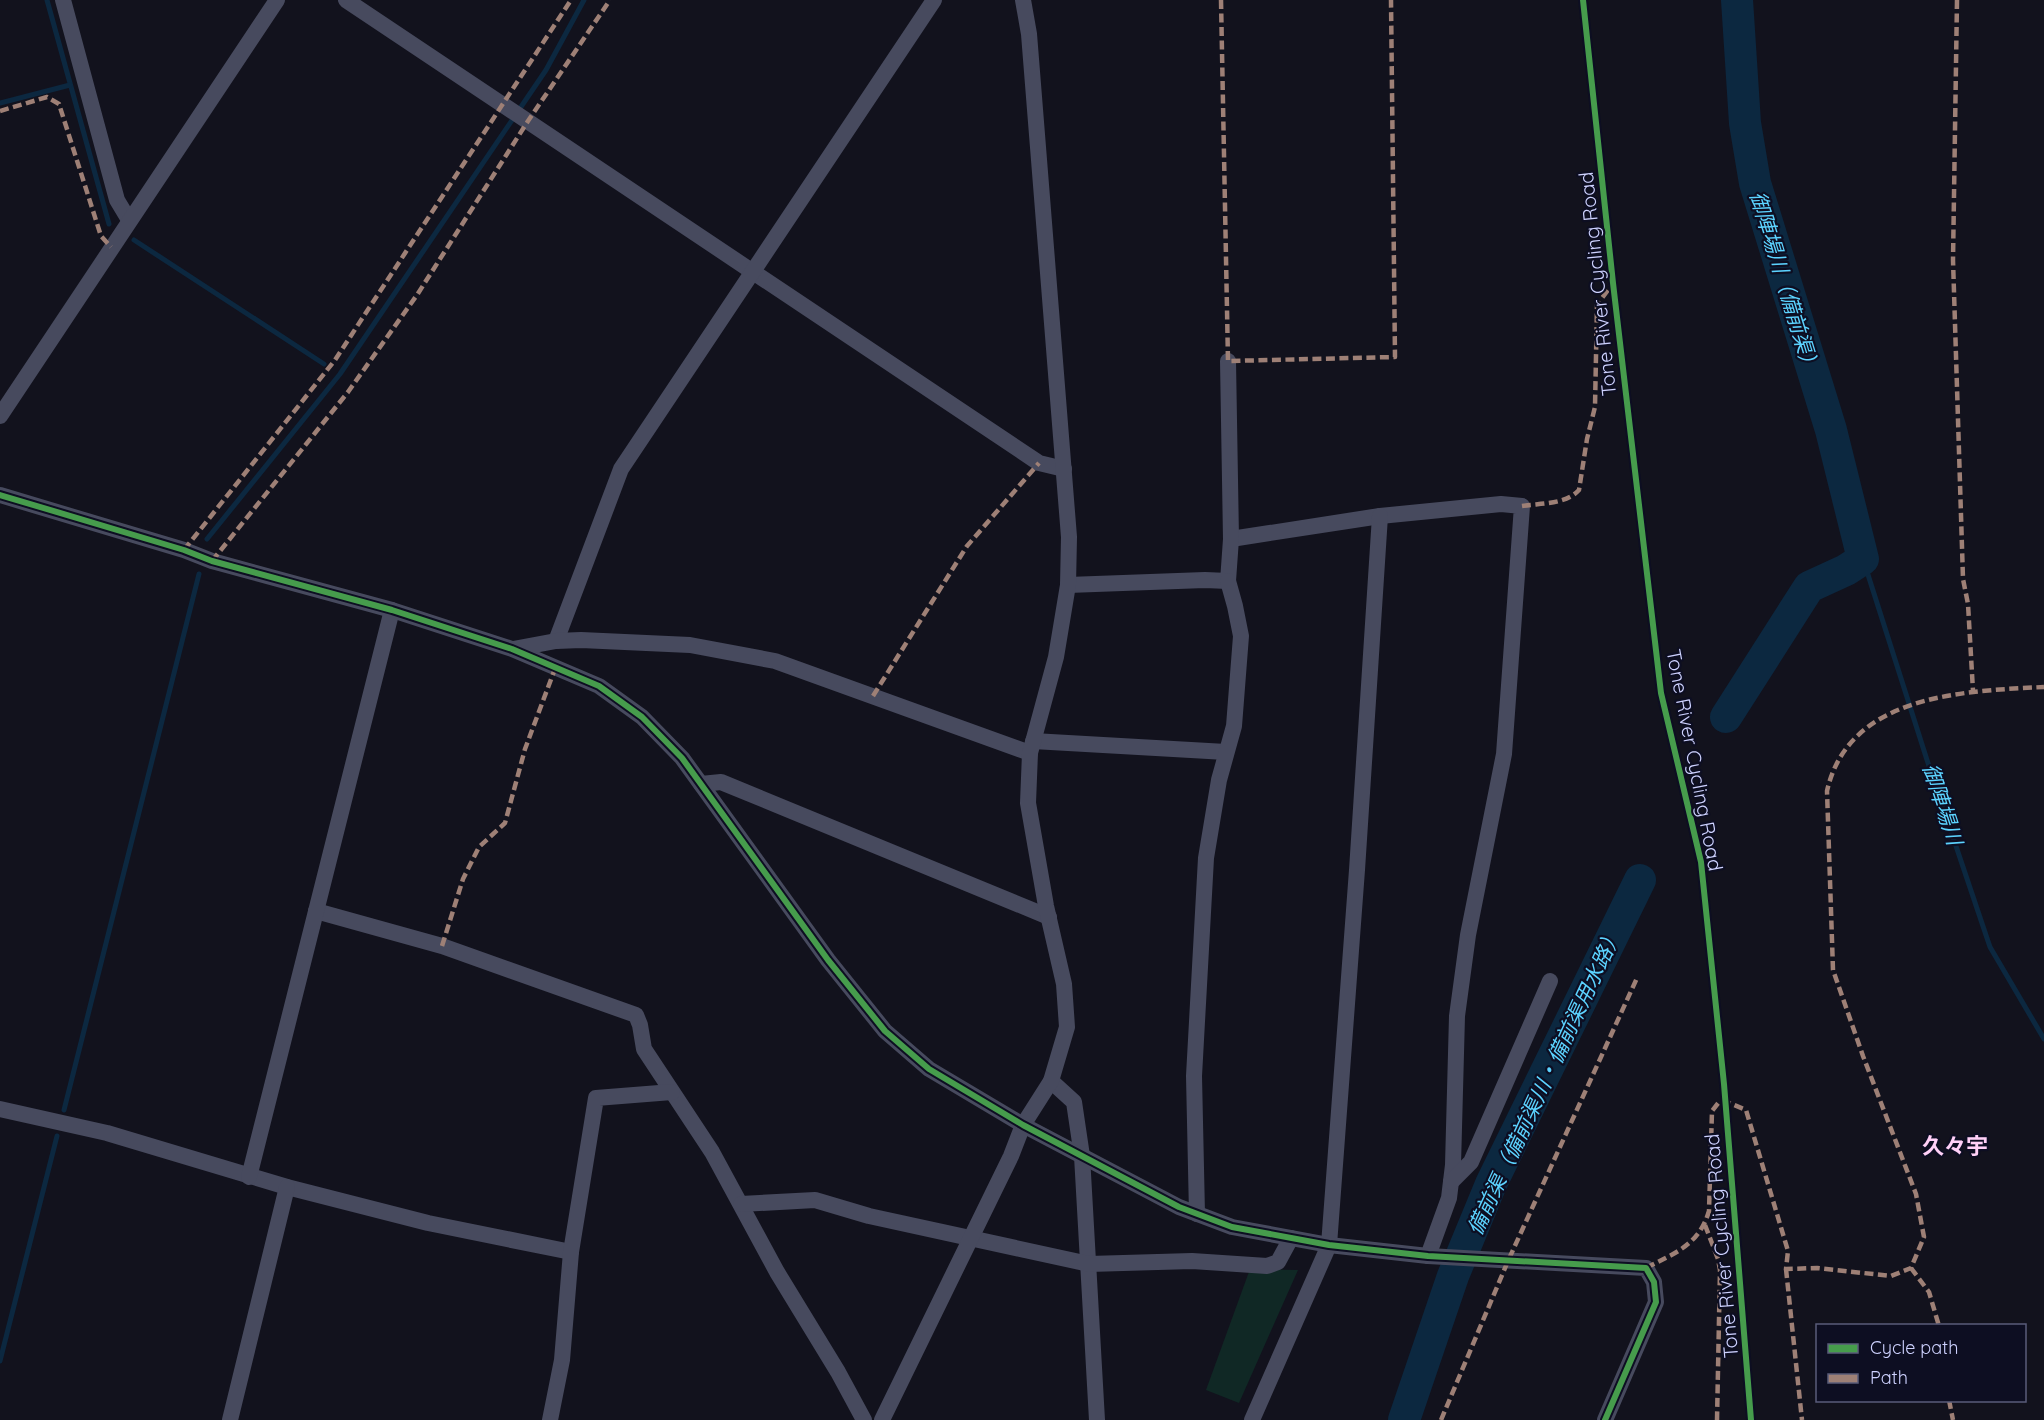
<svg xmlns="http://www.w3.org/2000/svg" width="2044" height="1420" font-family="Quicksand,'Noto Sans JP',sans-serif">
<rect width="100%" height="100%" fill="#12121d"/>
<!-- green -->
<polygon fill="#102825" points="1250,1269 1298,1270 1239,1403 1206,1390"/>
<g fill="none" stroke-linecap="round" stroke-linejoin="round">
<!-- stream -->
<g stroke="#0c2840" stroke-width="5">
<polyline points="47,0 109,224"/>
<polyline points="0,103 70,85"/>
<polyline points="134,240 324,364"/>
<polyline points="207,539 340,374 546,70 584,0"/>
<polyline points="1863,559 1927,760 1990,947 2044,1039"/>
<polyline points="64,1110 199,574"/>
<polyline points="0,1361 57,1136"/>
</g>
<!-- river -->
<g stroke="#0c2840" stroke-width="32">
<polyline points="1726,717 1809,587 1846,570 1863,559 1831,430 1755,183 1745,123 1737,0"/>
<polyline points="1404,1420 1453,1276 1491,1184 1640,880"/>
</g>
<!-- minor -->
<g stroke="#474a5e" stroke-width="16">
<polyline points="63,0 117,200 129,220"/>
<polyline points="346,0 1039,463 1064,469"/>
<polyline points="0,416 277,0"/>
<polyline points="0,495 184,550 212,561 392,610 512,649 599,686 642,717 682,758 828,960 885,1031 929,1069 1023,1125 1179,1207 1232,1227 1329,1245 1428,1256 1646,1268 1654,1282 1656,1302 1605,1420"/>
<polyline points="1231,539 1380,516 1501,504 1522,506 1504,754 1468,935 1457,1016 1453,1165 1449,1198 1428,1256"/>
<polyline points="1068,585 1205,580 1228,581 1231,539 1228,361"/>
<polyline points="556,641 621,469 934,0"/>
<polyline points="513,649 556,641 581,640 690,645 775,661 1030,753"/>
<polyline points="1033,741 1226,752"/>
<polyline points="701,784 721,782 1049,917"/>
<polyline points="316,911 442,946 636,1015 640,1025 644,1049 712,1152 777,1272 838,1372 864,1420"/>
<polyline points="1051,1081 1074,1102 1082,1156 1097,1420"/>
<polyline points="0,1109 107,1133 287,1187 428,1223 571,1252"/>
<polyline points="249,1177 392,610"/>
<polyline points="1451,1182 1471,1162 1550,981"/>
<polyline points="741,1204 815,1200 869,1216 1089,1264 1192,1261 1267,1266 1278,1262 1291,1238"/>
<polyline points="1197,1214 1194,1076 1206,858 1219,780 1234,726 1241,636 1235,606 1228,581"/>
<polyline points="230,1420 287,1187"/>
<polyline points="550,1420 562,1360 571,1252 596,1098 672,1092"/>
<polyline points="882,1420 1011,1156 1023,1125 1051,1081 1067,1027 1064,984 1046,906 1028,803 1030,753 1056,657 1068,585 1069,537 1029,34 1023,0"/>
<polyline points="1252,1420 1329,1245 1357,870 1380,516"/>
</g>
<!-- quiet -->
<g stroke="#9e8076" stroke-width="4.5" stroke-dasharray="9 4.5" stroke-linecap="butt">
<polyline points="1221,0 1228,361 1395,357 1391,0"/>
<polyline points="1957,0 1953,260 1963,579 1968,604 1973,691"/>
<polyline points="0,111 47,97 59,104 101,236 111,247"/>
<path d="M1522,506c19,-3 43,-1 57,-16l8,-51 8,-32 2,-102 16,-22"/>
<polyline points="184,550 335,360 571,0"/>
<polyline points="212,561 348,392 417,295 528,121 610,0"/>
<polyline points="873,696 967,546 1039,463"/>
<polyline points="442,946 463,879 479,847 505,823 525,749 556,666"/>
<polyline points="1705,1225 1718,1259 1720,1270 1717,1420"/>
<path d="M1646,1268c29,-15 53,-23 63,-57l3,-100 7,-9 6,-1 21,9 42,141 -2,18 31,-1 74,8 20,-8 13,-31 -8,-43 -53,-138 -30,-86 -6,-179c22,-97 137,-100 217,-104"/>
<polyline points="1911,1268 1929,1292 1939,1326"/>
<polyline points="1786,1269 1802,1420"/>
<polyline points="1949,1400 1953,1420"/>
<polyline points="1441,1420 1508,1261 1637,978"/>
</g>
<!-- cycleway casing -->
<g stroke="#0d0e22" stroke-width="10">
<g id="cycleway">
<polyline points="1583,0 1613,283 1661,693 1701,862 1724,1084 1751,1420"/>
<polyline points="0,495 184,550 212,561 392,610 512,649 599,686 642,717 682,758 828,960 885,1031 929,1069 1023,1125 1179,1207 1232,1227 1329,1245 1428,1256 1646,1268 1654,1282 1656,1302 1605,1420"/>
</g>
</g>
<!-- cycleway -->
<use href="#cycleway" stroke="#469c4c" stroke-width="6"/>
</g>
<g text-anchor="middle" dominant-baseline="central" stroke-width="4.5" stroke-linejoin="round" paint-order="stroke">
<!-- street labels -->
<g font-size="20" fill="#ced2ff" stroke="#0d0e22">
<text transform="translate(1597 284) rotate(-96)">Tone River Cycling Road</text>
<text transform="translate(1695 760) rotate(79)">Tone River Cycling Road</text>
<text transform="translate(1721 1246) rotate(-95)">Tone River Cycling Road</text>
</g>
<!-- water labels -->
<g font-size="21" font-style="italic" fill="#5cd3ff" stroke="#0d0e22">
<text transform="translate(1785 282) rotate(73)">御陣場川（備前渠）</text>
<text transform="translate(1943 804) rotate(72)">御陣場川</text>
<text transform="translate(1544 1081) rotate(-65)">備前渠（備前渠川・備前渠用水路）</text>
</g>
<!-- quarter labels -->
<g font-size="22" font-weight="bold" fill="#ffd0f7" stroke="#0d0e22">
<text x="1955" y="1146">久々宇</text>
</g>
</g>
<!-- legend -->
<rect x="1816" y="1324" width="210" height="78" fill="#0d0e22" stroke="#5a5c7a" stroke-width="1.5"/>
<rect x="1828" y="1344" width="30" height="9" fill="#469c4c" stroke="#5a5c7a" stroke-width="1.5"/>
<text x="1870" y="1354" font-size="18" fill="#ced2ff">Cycle path</text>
<rect x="1828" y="1374" width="30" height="9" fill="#9e8076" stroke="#5a5c7a" stroke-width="1.5"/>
<text x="1870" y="1384" font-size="18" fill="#ced2ff">Path</text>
</svg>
